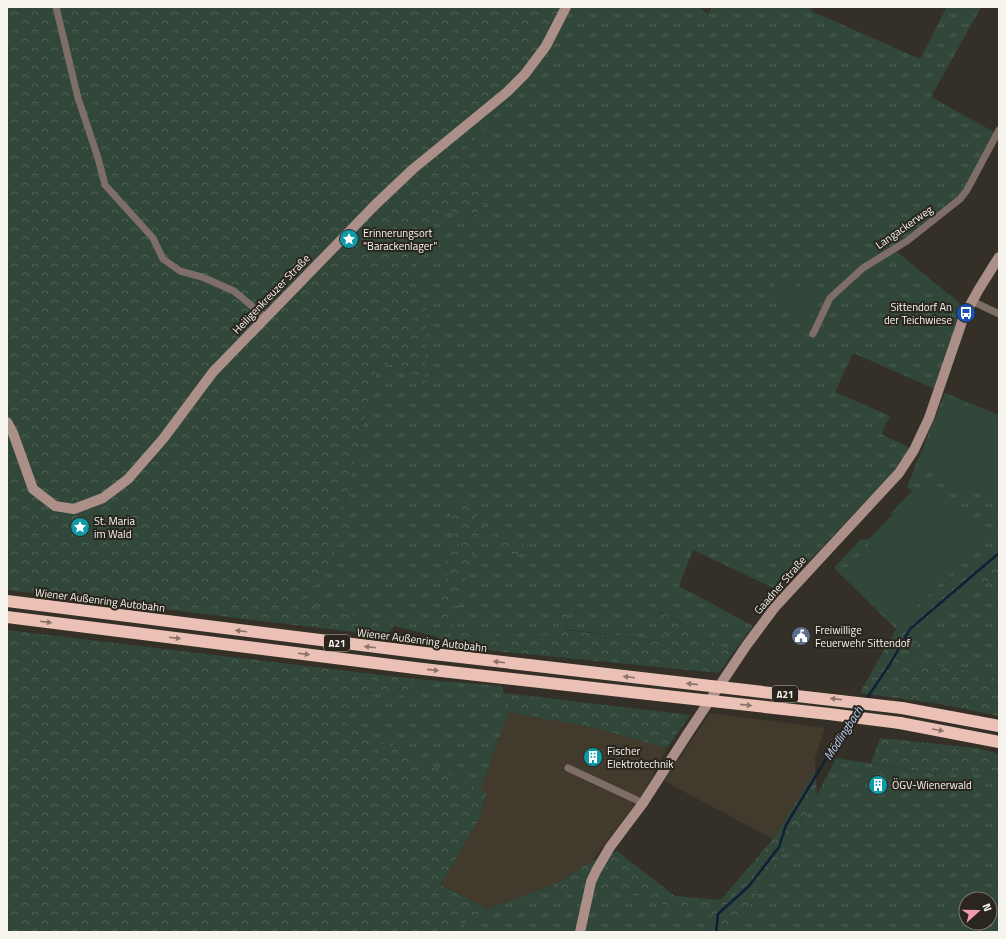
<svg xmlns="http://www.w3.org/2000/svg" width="1006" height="939" font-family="'Titillium Web',sans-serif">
<defs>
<pattern id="grass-tufts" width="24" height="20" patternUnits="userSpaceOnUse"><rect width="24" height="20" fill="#31473a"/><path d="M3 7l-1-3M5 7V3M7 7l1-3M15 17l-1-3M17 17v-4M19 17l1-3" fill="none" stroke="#506257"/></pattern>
<pattern id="forest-crowns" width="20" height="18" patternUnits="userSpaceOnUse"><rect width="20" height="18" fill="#31473a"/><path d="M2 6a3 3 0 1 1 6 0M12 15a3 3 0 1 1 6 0" fill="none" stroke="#506257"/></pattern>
</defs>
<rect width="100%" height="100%" fill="#343027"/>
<!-- built -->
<g fill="#423a2c">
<polygon points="509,712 599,729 667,748 643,793 592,861 557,883 488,909 441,885 480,817 487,794 480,790"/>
<polygon points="710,713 825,728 815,758 815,771 773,839 664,781"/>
</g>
<!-- grass -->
<g fill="url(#grass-tufts)" fill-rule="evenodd">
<polygon points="561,7 698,7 708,14 712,7 812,7 811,11 920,59 946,9 944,7 981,7 931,97 994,132 971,180 959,196 918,229 892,248 963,306 935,389 853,353 835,392 890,416 881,434 910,448 893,473 780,591 693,550 679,586 753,626 733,653 659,611 666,642 565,629 571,603 552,633 533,639 452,632 445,646 436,645 438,637 303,603 349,526 342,515 378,362 405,368 425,385 408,288 422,235 445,209 471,220 483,205 467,147 493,120 491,98 535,56"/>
<polygon points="945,393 999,415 999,547 983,572 961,570 896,629 834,568 860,540 869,539 893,514 891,513 912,491 907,487"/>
<polygon points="999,571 999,680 976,672 908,662 923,632 965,590 982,586"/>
<polygon points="415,679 502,686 509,712 480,790 345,723 361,693 422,696"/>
<path d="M836,758l86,14 77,3v157h-266l84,-136zM966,899h24v24h-24z"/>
<polygon points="557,883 562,895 607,887 672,907 712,911 708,932 449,932 488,909"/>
</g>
<!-- forest -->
<g fill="url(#forest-crowns)">
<polygon points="7,7 561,7 535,56 491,98 493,120 467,147 483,205 471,220 445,210 422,235 408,288 426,302 425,386 405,368 378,362 342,515 350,526 304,603 394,626 386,636 7,590"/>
<polygon points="453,499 469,502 479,525 531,547 531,554 507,554 478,538 452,628 442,630 438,621 447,573 444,554 459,546 449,524"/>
<polygon points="999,547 999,571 982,586 965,590 923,632 908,661 976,672 999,680 999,716 940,704 860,693 896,629 961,570 983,572"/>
<polygon points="572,601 565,630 666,642 658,611 733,653 719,673 445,646 452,632 533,639 552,633"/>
<polygon points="7,630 415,679 422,696 361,693 345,723 487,793 480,817 441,885 488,909 449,932 7,932"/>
<polygon points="504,693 690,715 667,748 599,729 509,712"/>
<polygon points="880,738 977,748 999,754 999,775 922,772 871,763"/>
<polygon points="815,771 817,796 733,932 708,932 712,911 672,907 607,887 562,895 557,883 592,861 617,851 675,896 721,900 773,839"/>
</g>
<!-- green -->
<g fill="#31473a">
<polygon points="779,276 820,298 810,318 768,296"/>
<polygon points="947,397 999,419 999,502 917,467"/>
<polygon points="926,482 985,537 898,626 841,575"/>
</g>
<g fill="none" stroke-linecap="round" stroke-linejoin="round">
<!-- stream -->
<g stroke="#111f38" stroke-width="2.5">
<polyline points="865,701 890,664 910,629 999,553"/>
<polyline points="716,932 718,914 749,886 779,847 786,825 829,754 851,721"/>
</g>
<!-- street -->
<g stroke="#7f6d68" stroke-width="7">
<polyline points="56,7 78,98 98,158 105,185 153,238 163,259 180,271 202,277 234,291 265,317"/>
<polyline points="972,301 999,314"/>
<polyline points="813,334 830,298 863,268 907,241 960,199 967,190 999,130"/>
<polyline points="568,768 643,803"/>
</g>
<!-- secondary -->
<g stroke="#ab8f88" stroke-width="10">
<polyline points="7,422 13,433 33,489 55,506 74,509 103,498 128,479 163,439 213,372 375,205 413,169 507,92 525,74 546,46 566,7"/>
<polyline points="580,932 591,882 596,871 610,847 643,803 688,733 746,646 775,607 899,473 914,450 929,418 964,316 979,289 999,257"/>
</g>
<!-- highway -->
<g stroke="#ecc1b5" stroke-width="12">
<polyline points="7,601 425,653 667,681"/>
<polyline points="7,617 423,669 666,696"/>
<polyline points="902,708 999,726"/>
<polyline points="900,723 999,742"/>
</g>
<!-- highway-bridge -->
<g stroke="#ecc1b5" stroke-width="12">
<polyline points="667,681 902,708"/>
<polyline points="666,696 829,714 900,723"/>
</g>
</g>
<!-- one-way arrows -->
<defs><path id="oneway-solid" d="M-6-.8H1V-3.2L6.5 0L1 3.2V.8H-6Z"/></defs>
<g fill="#8b746a">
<use href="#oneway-solid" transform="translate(46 622) rotate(7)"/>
<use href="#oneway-solid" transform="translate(241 631) rotate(-173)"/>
<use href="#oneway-solid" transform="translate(175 638) rotate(7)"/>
<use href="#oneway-solid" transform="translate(370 647) rotate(-173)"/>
<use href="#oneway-solid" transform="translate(304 654) rotate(7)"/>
<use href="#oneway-solid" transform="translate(499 662) rotate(-173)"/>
<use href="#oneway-solid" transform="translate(433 670) rotate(6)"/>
<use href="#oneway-solid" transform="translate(629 677) rotate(-173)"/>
<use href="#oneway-solid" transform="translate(692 684) rotate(-174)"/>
<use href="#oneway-solid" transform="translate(836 699) rotate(-173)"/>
<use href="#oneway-solid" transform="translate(746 705) rotate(6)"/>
<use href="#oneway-solid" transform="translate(938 730) rotate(10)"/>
</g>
<!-- icons -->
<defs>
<g id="sight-disc" transform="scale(1)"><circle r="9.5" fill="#0f9aa8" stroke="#2a261e"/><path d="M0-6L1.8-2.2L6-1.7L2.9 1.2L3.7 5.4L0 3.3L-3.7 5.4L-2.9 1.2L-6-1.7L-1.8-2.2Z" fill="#fff"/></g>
<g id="bus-disc" transform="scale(1)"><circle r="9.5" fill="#1a4fb4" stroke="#2a261e"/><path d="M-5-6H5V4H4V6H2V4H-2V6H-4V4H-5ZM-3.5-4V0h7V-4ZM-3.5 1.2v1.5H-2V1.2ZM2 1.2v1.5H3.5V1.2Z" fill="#fff"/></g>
<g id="civic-disc" transform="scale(1)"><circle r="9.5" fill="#5c6f8a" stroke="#2a261e"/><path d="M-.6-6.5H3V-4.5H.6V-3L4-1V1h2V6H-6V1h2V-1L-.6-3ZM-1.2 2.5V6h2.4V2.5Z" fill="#fff"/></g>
<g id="building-disc" transform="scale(1)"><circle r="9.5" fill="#0f9aa8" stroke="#2a261e"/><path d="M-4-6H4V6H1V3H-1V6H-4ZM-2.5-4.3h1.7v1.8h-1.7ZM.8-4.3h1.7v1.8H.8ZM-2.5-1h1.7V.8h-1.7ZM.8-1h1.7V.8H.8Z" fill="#fff"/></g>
</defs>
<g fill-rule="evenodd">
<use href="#sight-disc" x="349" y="239"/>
<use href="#bus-disc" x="966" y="313"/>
<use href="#sight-disc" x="80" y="527"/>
<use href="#civic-disc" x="801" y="636"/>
<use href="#building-disc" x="593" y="757"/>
<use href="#building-disc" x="878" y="785"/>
</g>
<g text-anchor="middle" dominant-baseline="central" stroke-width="4" stroke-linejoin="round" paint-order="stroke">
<!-- shield labels -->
<g fill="#2a261e" stroke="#bab6b0" stroke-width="1">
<rect x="324" y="635" width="26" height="16" rx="3"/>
<rect x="772" y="686" width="26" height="16" rx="3"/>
</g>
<g font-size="10" font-weight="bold" fill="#f7f4ee">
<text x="337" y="643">A21</text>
<text x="785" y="694">A21</text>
</g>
<!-- street labels -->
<g font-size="11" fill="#f7f4ee" stroke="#2a261e">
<text transform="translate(904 227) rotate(-35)">Langackerweg</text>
<text transform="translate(271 294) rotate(-46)">Heiligenkreuzer Straße</text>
<text transform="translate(780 585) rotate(-49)">Gaadner Straße</text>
<text transform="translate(100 600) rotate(7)">Wiener Außenring Autobahn</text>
<text transform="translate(422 640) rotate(7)">Wiener Außenring Autobahn</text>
</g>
<!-- poi labels -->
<g font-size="11" fill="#f7f4ee" stroke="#2a261e" text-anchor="start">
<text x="363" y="233">Erinnerungsort<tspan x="363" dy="13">"Barackenlager"</tspan></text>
<text x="952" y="307" text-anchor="end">Sittendorf An<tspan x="952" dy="13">der Teichwiese</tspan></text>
<text x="94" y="521">St. Maria<tspan x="94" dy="13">im Wald</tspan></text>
<text x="815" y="630">Freiwillige<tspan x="815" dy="13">Feuerwehr Sittendof</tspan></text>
<text x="607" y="751">Fischer<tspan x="607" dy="13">Elektrotechnik</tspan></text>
<text x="892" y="785">ÖGV-Wienerwald</text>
</g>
<!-- water labels -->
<g font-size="12" font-style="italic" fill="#b8d2fc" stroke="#2a261e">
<text transform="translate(843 733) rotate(-57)">Mödlingbach</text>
</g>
</g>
<!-- border -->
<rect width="1006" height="939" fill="none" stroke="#f7f4ee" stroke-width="16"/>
<!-- north arrow -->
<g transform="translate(978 911) rotate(69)"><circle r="19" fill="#2a261e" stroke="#7c7871"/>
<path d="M0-3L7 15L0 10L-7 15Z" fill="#f29aae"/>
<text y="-6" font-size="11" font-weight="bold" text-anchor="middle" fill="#f7f4ee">N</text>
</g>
</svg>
